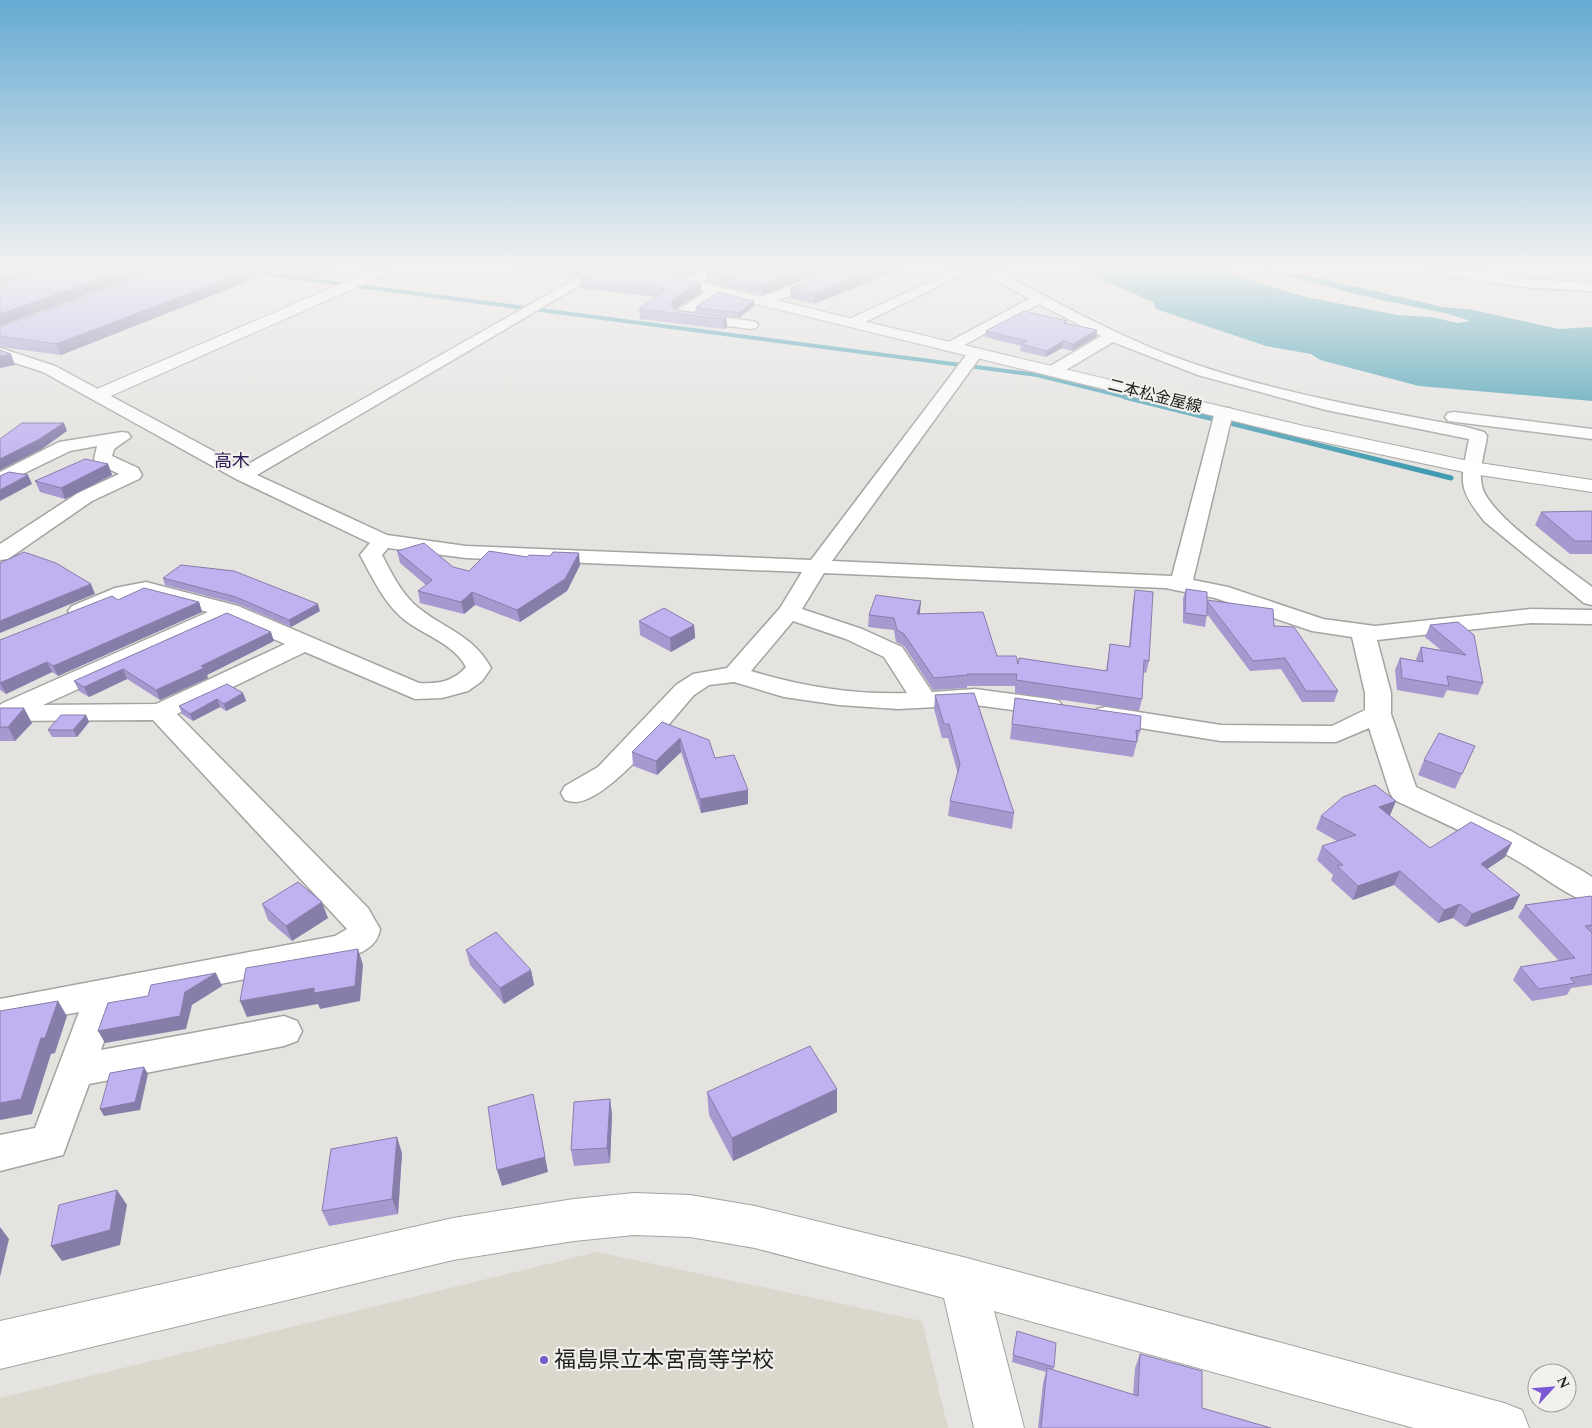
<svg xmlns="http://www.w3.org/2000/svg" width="1592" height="1428" font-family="Spectral,'Noto Sans JP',serif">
<rect width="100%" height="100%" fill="#e4e3e0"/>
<!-- built -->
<polygon fill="#dad7cc" points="597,1252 922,1321 948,1428 0,1428 0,1398"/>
<!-- water -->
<polygon fill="#429cb1" points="1080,270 1224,270 1249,280 1305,297 1398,315 1431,317 1458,323 1470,321 1449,314 1363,296 1286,275 1302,274 1443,307 1473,310 1559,329 1592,327 1592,401 1419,386 1320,360 1311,354 1266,346 1156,309 1153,302"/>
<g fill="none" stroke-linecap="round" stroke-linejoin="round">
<!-- stream-far1 -->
<polyline stroke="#429cb1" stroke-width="4" points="259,273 1037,375 1130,398"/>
<!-- stream -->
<polyline stroke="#429cb1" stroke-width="5" points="1125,397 1451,478"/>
<!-- street casing -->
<g stroke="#a4a3a0" stroke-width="3">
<g id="street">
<path d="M591,270h15l-349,205 130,60 79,11 345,14 159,-210 5,-2 8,5 -151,208 340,15 43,-164 3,-4h12l3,4 -40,168 35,7 95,32 52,7 156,-17 61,1v14l-61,-1 -154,17 14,53v21l25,73 95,44 70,39 11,7v27c-24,-7 -53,-31 -76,-44 -40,-23 -81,-41 -122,-60l-4,-7 -21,-65 -33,14 -115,-1 -124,-20 -4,-6 4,-6 9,-2 115,18 111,1 33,-16v-17l-13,-56 -40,-6 -97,-33 -50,-10 -341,-15 -22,36 60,20 40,18 30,45 43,-3 75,10 9,2 4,6 -4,6 -9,2 -75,-10 -77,4 -59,-4 -55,-8 -50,-15 -25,3 -15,10c-23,26 -84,105 -118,107 -3,0 -8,-1 -11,-2l-4,-7 4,-7 33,-19 78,-82 17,-11 34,-6 53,-60 22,-36 -336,-14 -78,-10 -6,7c9,17 18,36 32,49 28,25 58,29 77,64l-9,13 -14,10 -26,7 -27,1 -110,-47 -128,62 191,194 12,21c-3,21 -25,26 -42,32l-221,43 -16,46 183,-34 13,5 5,10 -5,10 -13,5 -195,38 -26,71 -63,16v-36l35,-7 44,-116 -79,15v-28l335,-63 12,-7 -194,-209 -153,1v-16l3,-2 205,-91 -62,-16 -17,3 -49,19 -8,-2 -4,-5 4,-5 43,-18 31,-6 92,24 181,77c19,1 34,-1 47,-16 -12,-23 -40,-31 -60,-46 -22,-17 -33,-43 -46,-66l10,-12 -134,-64 -193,-107 -43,-14v-10l55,18 188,101zM230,620l55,24 -129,60 -113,1zM793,621l53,18 38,18 23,36c-52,2 -106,-7 -156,-22z"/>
<polygon points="710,270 727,270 692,286 687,287 680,283 682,280"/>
<polygon points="831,270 848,270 847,273 769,304 759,304 757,301 759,298"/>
<polygon points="956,270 972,270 857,326 847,326 845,323 847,320"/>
<path d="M979,270h16c52,27 104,56 159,79 99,40 207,58 312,78l18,5 3,4c-2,16 -9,34 -5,50 6,29 84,81 110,101v18l-8,-2 -99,-81c-29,-35 -24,-41 -16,-83l-143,-29 -128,-35 -85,-33 -54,32h-12l-2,-3 2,-3 54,-32 -62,-32 -84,46h-10l-3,-3 3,-3 84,-45z"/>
<polygon points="1430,270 1461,270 1522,279 1592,283 1592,291 1522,287 1436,274"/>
<polygon points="716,286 723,290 721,293 691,313 751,321 756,322 758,325 756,328 751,329 682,320 677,319 673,314 675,311"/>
<polygon points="1454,412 1592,429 1592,439 1448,421 1445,417 1448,413"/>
<polygon points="122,432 128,433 131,437 114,449 112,456 138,468 142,475 139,479 92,501 8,559 0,560 0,544 78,493 119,474 96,463 94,459 97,446 70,451 0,485 0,472 59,442"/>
</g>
</g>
<!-- secondary casing -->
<g stroke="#a4a3a0" stroke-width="2">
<g id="secondary">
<polygon points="373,270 391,270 389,273 104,399 92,399 89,395 92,391"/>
<polygon points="634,1193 690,1195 755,1206 963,1257 1504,1403 1522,1410 1529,1428 1414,1428 994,1311 1024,1428 974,1428 944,1298 755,1248 690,1237 634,1235 574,1241 453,1260 0,1369 0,1321 453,1218 574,1199"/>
</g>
</g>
<!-- primary casing -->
<g stroke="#a4a3a0" stroke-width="2">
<polygon id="primary" points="626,270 649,270 1304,426 1473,462 1592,480 1592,492 1473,474 1304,438 633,274"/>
</g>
<!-- street -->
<use href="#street" fill="#fff" fill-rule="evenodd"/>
<!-- secondary -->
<use href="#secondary" fill="#fff" fill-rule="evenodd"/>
<!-- primary -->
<use href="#primary" fill="#fff" fill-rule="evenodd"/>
</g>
<!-- wall -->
<g fill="#a599cf">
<polygon points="163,270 336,270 316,278 272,272 61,355 0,347 0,327"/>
<polygon points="518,270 587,270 573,278"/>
<polygon points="657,270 705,270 685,277"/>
<polygon points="826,270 762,295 706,282 706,272"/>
<polygon points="836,270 814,304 790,298 790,288"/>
<polygon points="579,278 701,283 701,293 675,309 676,310 726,317 727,328 724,329 640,319 639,309 654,297 580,288"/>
<polygon points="754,306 739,318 696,312 696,307"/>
<polygon points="1067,321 1067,324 1097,330 1096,337 1072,351 1062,348 1046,357 1020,351 1021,346 985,337 986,331"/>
<polygon points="108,464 112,475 65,499 40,492 35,481"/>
<polygon points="1592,511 1592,554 1570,554 1535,525 1541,512"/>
<polygon points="397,551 453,567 469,571 527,557 550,556 580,565 567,591 520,622 475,605 464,614 420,603 418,591 426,585 400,563"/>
<polygon points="163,578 320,611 291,627 238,604 165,585"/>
<polygon points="1186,589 1207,600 1274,626 1338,691 1334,702 1302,702 1281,669 1250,671 1207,614 1205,627 1183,623 1183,599"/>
<polygon points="1135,590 1149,661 1146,673 1143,672 1142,699 1139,711 1015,693 1015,686 967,686 967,688 933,690 904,646 896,642 894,630 868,627 869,615 920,612 919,614 997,656 1018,663 1106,671 1110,644 1129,647 1133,602"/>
<polygon points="118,600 199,602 202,612 58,676 52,672 6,694 0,690 0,640"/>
<polygon points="227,613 274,641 207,675 208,678 160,700 127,679 89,697 79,691 74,681"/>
<polygon points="639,621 694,625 695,638 671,652 640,635"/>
<polygon points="1458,622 1483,683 1478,695 1447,690 1443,698 1397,690 1395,670 1400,658 1417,661 1416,659 1421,647 1441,650 1425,637 1430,625"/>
<polygon points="243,693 246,701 226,711 220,707 193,721 182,714 179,706"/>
<polygon points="935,695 1014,813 1012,829 948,816 950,801 958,774 948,738 942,738 934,709"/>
<polygon points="1015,698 1140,731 1133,757 1010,739"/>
<polygon points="0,708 32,723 15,741 0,741"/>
<polygon points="86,715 89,722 77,737 52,737 48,730"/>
<polygon points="662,722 715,758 748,790 748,804 701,813 681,752 657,775 633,766 632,752"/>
<polygon points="1475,746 1455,789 1418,775 1424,760"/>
<polygon points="1396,801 1390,815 1389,815 1430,848 1505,857 1487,869 1520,895 1513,909 1465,927 1453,918 1438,923 1394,885 1353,900 1331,880 1333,875 1317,860 1322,846 1337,841 1316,829 1321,816"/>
<polygon points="1592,897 1592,985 1571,988 1567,995 1532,1001 1513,980 1520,967 1559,961 1518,917 1525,905"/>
<polygon points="262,904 328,918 292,941 268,920"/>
<polygon points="466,950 531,970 534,985 504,1004 470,965"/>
<polygon points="837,1089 837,1112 733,1161 709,1115 707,1092"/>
<polygon points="610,1099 612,1115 610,1163 574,1166 571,1150"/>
<polygon points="402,1153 398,1214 329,1226 322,1211"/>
<polygon points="1017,1331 1054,1367 1053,1370 1133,1395 1135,1368 1140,1354 1202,1408 1271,1428 1038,1428 1043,1383 1046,1372 1012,1362"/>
</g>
<!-- shaded-wall -->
<g fill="#867da9">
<polygon points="10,270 44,270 0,284 0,273"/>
<polygon points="126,270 157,270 0,326 0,314"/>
<polygon points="251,270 271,270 272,272 61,355 56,344"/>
<polygon points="314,270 336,270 316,278"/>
<polygon points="572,270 587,270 573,278"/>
<polygon points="685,270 705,270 685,277"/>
<polygon points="801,270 826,270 762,295 762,285"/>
<polygon points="874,270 898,270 814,304 814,294"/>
<polygon points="701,283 701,293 674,309 671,305 673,299"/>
<polygon points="754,301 754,306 739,318 739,313"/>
<polygon points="726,317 727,328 724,329 724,319"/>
<polygon points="1097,330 1096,337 1072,351 1073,344"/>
<polygon points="1063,341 1062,348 1046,357 1047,351"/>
<polygon points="11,354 15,365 0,368 0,356"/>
<polygon points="64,423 67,431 42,449 0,470 0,459"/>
<polygon points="108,464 112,475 65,499 61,488"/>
<polygon points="28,475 32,484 0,501 0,490"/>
<polygon points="579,553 580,565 567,591 520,622 517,610"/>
<polygon points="91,584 95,594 0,633 0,621"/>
<polygon points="472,592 475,605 464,614 461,602"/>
<polygon points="921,601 920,612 916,626 917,614"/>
<polygon points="199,602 202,612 58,676 53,666"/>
<polygon points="318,604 320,611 291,627 289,620"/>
<polygon points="694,625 695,638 671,652 670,638"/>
<polygon points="271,632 274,641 207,675 208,678 160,700 156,690 201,666"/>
<polygon points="47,662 52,672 6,694 0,683"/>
<polygon points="123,669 127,679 89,697 84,687"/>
<polygon points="243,693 246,701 226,711 224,704"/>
<polygon points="217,699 220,707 193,721 190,714"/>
<polygon points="24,708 32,723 15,741 8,727"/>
<polygon points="86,715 89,722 77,737 73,730"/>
<polygon points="680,738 681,752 657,775 656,761"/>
<polygon points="748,790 748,804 701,813 700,799"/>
<polygon points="1396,801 1390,815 1374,821 1379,807"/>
<polygon points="1512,843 1505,857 1474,878 1481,864"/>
<polygon points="1400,871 1394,885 1353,900 1358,886"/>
<polygon points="1520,895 1513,909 1465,927 1472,914"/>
<polygon points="322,902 328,918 292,941 286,926"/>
<polygon points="1460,904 1453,918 1438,923 1444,910"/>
<polygon points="358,949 363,965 360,1001 320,1009 318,1004 247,1017 240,1001 314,988"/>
<polygon points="531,970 534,985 504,1004 500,988"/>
<polygon points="216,973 222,986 192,1005 186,1029 105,1043 98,1031 185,992"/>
<polygon points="58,1001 67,1016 55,1053 51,1054 32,1114 0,1120 0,1103 41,1038"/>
<polygon points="144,1067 148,1074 140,1110 104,1116 100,1109"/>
<polygon points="837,1089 837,1112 733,1161 732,1138"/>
<polygon points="533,1094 548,1172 502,1186 497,1170"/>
<polygon points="610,1099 612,1115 610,1163 607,1148"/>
<polygon points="397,1137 402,1153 398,1214 392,1199"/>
<polygon points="117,1190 127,1205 120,1245 62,1261 51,1246"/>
<polygon points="0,1227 9,1239 0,1277"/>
</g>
<!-- building -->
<g fill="#c0b2f1" stroke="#867da9">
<polygon points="0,270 10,270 0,273"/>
<polygon points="50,270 126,270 0,314 0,286"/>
<polygon points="163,270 251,270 56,344 0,336 0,327"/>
<polygon points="592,270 647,270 701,283 673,299 671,305 676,310 726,317 724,319 639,309 666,289 579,278"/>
<polygon points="710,270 801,270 762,285 706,272"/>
<polygon points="836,270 874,270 814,294 790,288"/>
<polygon points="718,292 754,301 739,313 696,307"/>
<polygon points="1024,311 1067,321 1064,323 1097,330 1073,344 1063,341 1047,351 1021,344 1027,341 986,331"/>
<polygon points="0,350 11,354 0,356"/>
<polygon points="22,423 64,423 38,440 0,459 0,439"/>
<polygon points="85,459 108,464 61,488 35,481"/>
<polygon points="9,472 28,475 0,490 0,476"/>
<polygon points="1592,511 1592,541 1575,541 1541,512"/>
<polygon points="424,543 453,567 469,571 489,551 527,557 529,555 550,556 553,552 579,553 565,579 517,610 472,592 461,602 418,591 432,580 397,551"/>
<polygon points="24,552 56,563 91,584 0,621 0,563"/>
<polygon points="181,565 234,571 318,604 289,620 236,597 163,578"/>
<polygon points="144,588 199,602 53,666 47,662 0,683 0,640 112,596 118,600"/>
<polygon points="1186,589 1207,592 1207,600 1273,609 1274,626 1294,627 1338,691 1306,691 1285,658 1253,661 1207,601 1207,616 1185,613"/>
<polygon points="1135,590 1153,592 1149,661 1144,660 1142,699 1016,680 1017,674 967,674 968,675 934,678 904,634 897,630 894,618 869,615 876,595 921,601 917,614 983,612 997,656 1016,656 1018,664 1019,658 1107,671 1110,644 1130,647"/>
<polygon points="664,608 694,625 670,638 639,621"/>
<polygon points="227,613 271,632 201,666 204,668 156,690 123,669 84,687 74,681"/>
<polygon points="1458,622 1474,635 1483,683 1447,676 1449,686 1402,678 1400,658 1423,662 1421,647 1466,655 1430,625"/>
<polygon points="227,684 243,693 224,704 217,699 190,714 179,706"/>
<polygon points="974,693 1014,813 950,801 960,764 949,724 944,724 935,695"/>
<polygon points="1015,698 1141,716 1140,731 1136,730 1137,742 1012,724"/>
<polygon points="0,708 24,708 8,727 0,727"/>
<polygon points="61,715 86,715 73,730 48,730"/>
<polygon points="662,722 709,740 715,758 734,755 748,790 700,799 680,738 656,761 632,752"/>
<polygon points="1439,733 1475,746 1462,774 1424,760"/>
<polygon points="1375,785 1396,801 1379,807 1430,848 1471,822 1512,843 1481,864 1520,895 1472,914 1460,904 1444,910 1400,871 1358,886 1337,866 1343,865 1322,846 1356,835 1321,816 1343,797"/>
<polygon points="298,882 322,902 286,926 262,904"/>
<polygon points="1591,896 1592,897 1592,925 1585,926 1592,933 1592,974 1570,978 1575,983 1539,989 1520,967 1575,958 1525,905"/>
<polygon points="496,932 531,970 500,988 466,950"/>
<polygon points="358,949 355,986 314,993 314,988 240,1001 246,968"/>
<polygon points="216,973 185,992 180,1016 98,1031 108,1003 148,996 151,985"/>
<polygon points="58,1001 45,1038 41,1038 21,1099 0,1103 0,1011"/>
<polygon points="810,1046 837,1089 732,1138 707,1092"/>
<polygon points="144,1067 135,1102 100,1109 110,1073"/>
<polygon points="533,1094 545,1157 497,1170 488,1107"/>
<polygon points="610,1099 607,1148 571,1150 574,1102"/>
<polygon points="397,1137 392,1199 322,1211 331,1149"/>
<polygon points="117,1190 110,1230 51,1246 59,1205"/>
<polygon points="1017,1331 1056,1343 1054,1367 1013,1355"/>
<polygon points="1140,1354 1202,1371 1202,1408 1271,1428 1041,1428 1047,1368 1138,1396"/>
</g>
<!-- sky -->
<linearGradient id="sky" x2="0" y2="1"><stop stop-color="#65aad2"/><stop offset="0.57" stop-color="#f3f2f1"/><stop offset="1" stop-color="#f3f2f1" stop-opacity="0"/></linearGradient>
<rect width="1592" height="470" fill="url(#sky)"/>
<!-- markers -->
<circle fill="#7b59d3" stroke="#f2f0ed" stroke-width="2" cx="544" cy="1360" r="5"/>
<g text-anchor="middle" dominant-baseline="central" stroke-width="4.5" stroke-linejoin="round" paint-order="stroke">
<!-- far-street labels -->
<g font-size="16" fill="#1f1f1e" stroke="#f2f0ed">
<text transform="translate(1155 396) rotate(14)">二本松金屋線</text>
</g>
<!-- far-quarter labels -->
<g font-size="18" fill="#2d1b55" stroke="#f2f0ed">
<text x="232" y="461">高木</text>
</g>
<!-- near-poi labels -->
<g font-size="22" fill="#1f1f1e" stroke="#f2f0ed" text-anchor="start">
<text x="554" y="1360">福島県立本宮高等学校</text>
</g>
</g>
<!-- north arrow -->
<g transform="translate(1552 1388) rotate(64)"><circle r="24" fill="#f2f0ed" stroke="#9e9c9a"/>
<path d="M0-4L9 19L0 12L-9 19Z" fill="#7b59d3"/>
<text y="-8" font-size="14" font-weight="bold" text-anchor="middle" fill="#1f1f1e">N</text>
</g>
</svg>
